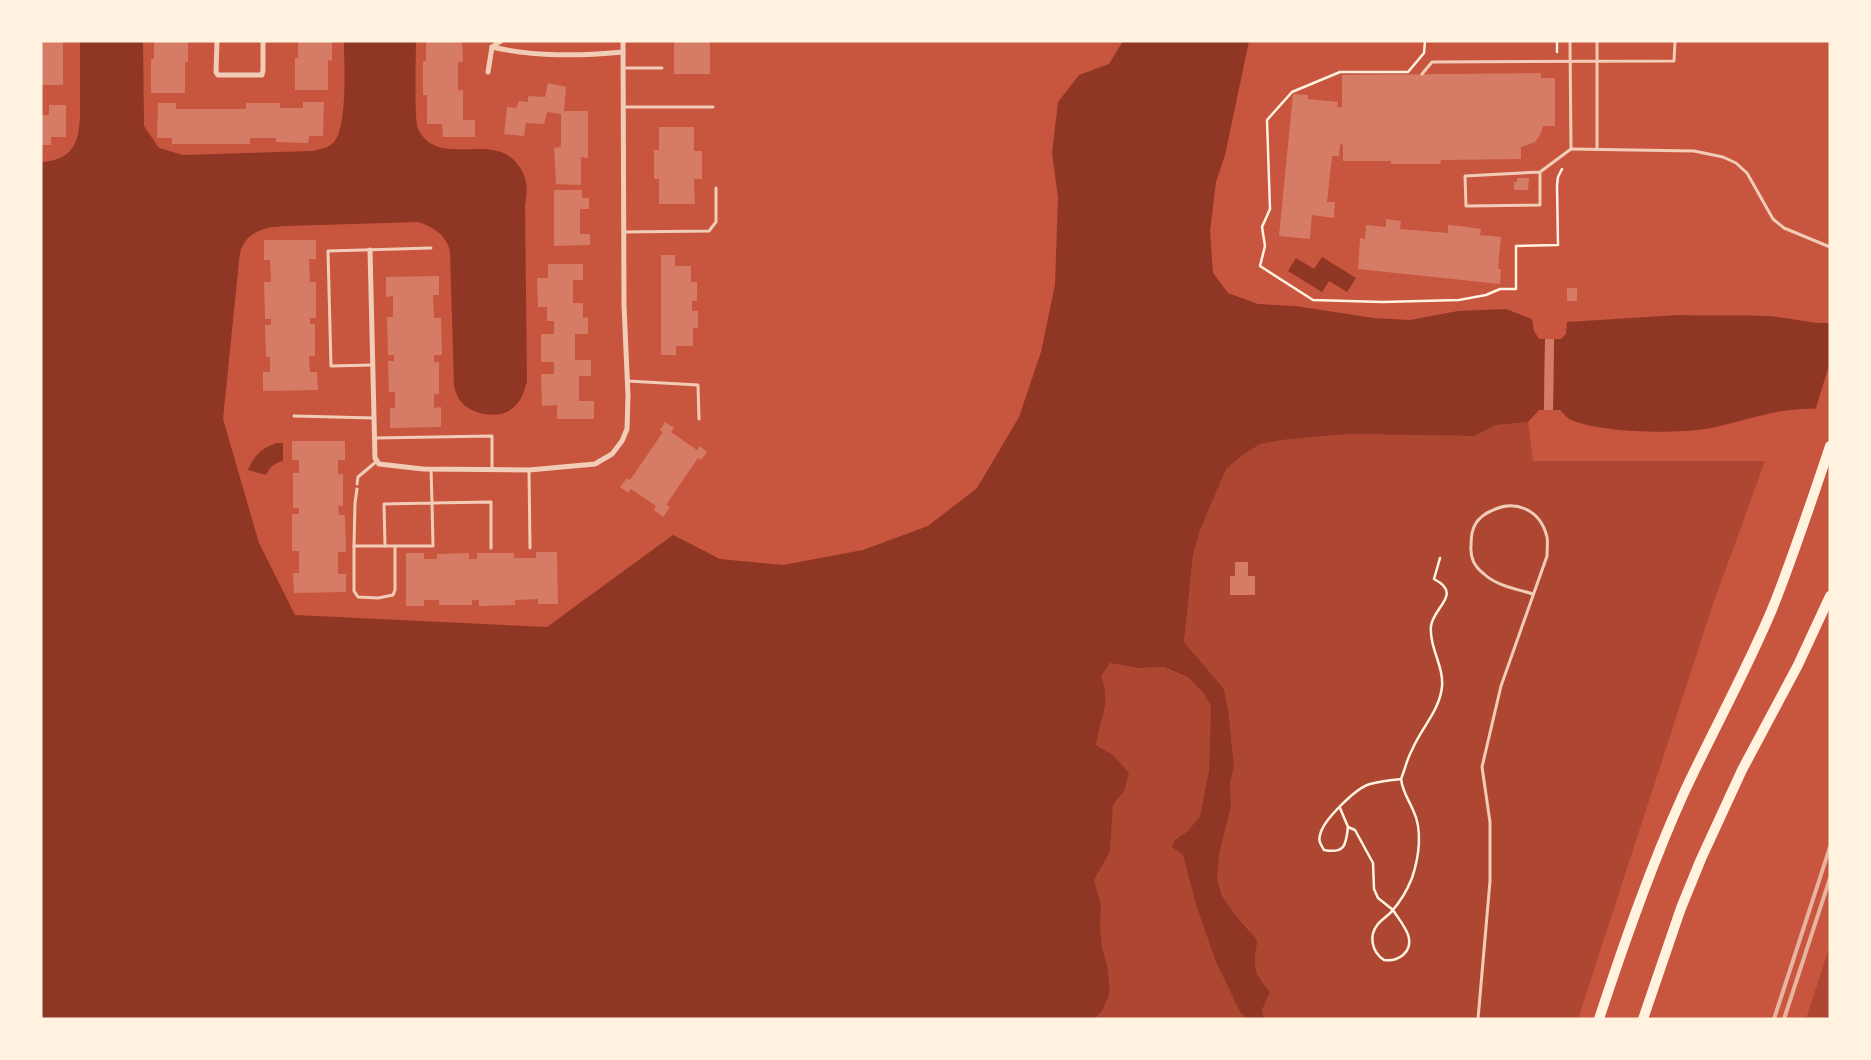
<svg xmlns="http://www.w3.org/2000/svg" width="1871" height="1060" font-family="'PT Sans Narrow',sans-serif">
<rect width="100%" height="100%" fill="#c8553d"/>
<!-- green -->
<g fill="#ae4732">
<polygon points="1528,422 1533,461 1765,461 1712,607 1578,1019 1264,1019 1262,1010 1270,992 1261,982 1253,967 1256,955 1249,929 1234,913 1222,896 1217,879 1219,855 1231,806 1230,783 1234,767 1229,715 1224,689 1184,642 1193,555 1200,530 1226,469 1244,454 1259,444 1282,440 1347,434 1474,436 1496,425"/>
<path d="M1110,663l27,5 26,-1 23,10 18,17 7,12 -2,64 -9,46 -12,15 -13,9 8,15 13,50 20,57 24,50 8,7h-153l7,-8 5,-46 -5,-18 -8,-67 16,-28 3,-47 11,-14 -11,-36 -17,-10c4,-26 16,-43 5,-69z"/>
<polygon points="1830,945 1830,1019 1806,1019"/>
</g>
<!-- water -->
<g fill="#8f3625">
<path d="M80,41h63l1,85 15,22 24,7 130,-4c7,-2 16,-3 21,-9 14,-16 10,-79 10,-101h72c0,14 -2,80 2,88 21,41 75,1 100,36 10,13 10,24 7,40l2,177c-3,9 -5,18 -13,25 -12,12 -39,9 -51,-3 -5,-5 -7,-11 -9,-18l-4,-135c-4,-16 -16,-24 -32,-29l-132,4c-17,1 -36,3 -44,21 -3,7 -3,17 -4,24l-15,148 36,124 36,72 252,12 126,-92 47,24 63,6 80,-15 65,-24 49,-38 42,-71 22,-65 14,-67 3,-88 -6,-44 6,-51 21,-27 30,-11 14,-23h126l-24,114 -9,27 -6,49 3,42 15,20 30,11 37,2 79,12 36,2 48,-9 48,-2 26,10 2,12 5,8h6l-1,71h-5l-11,12 -32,3 -22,11 -127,-2 -65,6 -22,4 -16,10 -18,15 -26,61 -7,25 -9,87 40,47 5,26 5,52 -4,16 1,23 -12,49 -2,24 5,17 12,17 23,27c-2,28 -7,28 13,52l-8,18 2,9h-16l-8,-7 -24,-50 -20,-57 -13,-50 -11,-8 3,-7 13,-9 12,-15 9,-46 2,-64 -7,-12 -17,-17 -23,-10 -27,1 -27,-5 -9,13c11,26 -1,43 -5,69l17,10 16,18 -5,18 -11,14 -3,47 -16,28 7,26 -1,22 2,19 5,18 3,27 -8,19 -7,8h-1054v-857c42,-2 39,-34 39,-66 0,-18 0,-37 0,-55z"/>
<polygon points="1322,257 1356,278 1347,292 1329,281 1322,292 1288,271 1296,258 1314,269"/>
<path d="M1679,315c29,1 59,0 89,1 21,1 41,8 62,7v85c-13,1 -26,0 -39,2 -29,3 -57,14 -86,19 -35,5 -101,4 -134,-9 -4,-2 -8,-7 -11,-10h-7l1,-71h7l5,-5 1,-12z"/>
<path d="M277,443h6v18c-9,2 -13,6 -17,14l-18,-5c6,-15 14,-22 29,-27z"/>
</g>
<!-- pier -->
<polygon fill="#c8553d" points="1830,362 1830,411 1815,411"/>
<!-- building -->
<g fill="#d67c66">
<rect x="41" y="41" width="22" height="44"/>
<polygon points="154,41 188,41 188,62 185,62 185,93 151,93 151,59 154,59"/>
<polygon points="298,41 332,41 332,61 328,60 328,90 295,90 295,58 298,58"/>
<polygon points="426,41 462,41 463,62 458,62 458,90 463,90 463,120 475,120 475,137 443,137 442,124 427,124 427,95 423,95 423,61 426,61"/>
<rect x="674" y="41" width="36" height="33"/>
<polygon points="1541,73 1541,78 1555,78 1555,126 1543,126 1540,135 1535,142 1521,147 1521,159 1441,160 1440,164 1391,164 1391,161 1343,161 1343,145 1340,144 1339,156 1332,156 1327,202 1335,202 1334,218 1312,215 1310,239 1279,236 1293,94 1308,95 1308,99 1338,102 1337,107 1342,107 1342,75"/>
<polygon points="548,83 566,87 564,111 588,111 588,158 581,157 581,185 556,184 554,148 561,147 561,114 547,112 544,124 526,123 524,136 504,134 507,107 516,108 519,101 528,102 528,96 545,97"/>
<polygon points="303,102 324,102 323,136 309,136 308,143 276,142 276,138 250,138 250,144 172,144 172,138 157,138 158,103 176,103 176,109 246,109 246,103 280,103 280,108 303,108"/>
<polygon points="49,105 66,105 66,137 51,137 51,145 41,145 41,115 49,115"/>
<polygon points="659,127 694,127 694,151 702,151 702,179 694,179 695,204 659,204 659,179 654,179 654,150 659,150"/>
<polygon points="1517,178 1529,178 1528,190 1514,190 1514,182 1517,182"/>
<polygon points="554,190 582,190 582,198 589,198 589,209 580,209 580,234 590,234 590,245 554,246"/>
<polygon points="1386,219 1401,221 1400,229 1448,233 1448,225 1460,226 1481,229 1480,235 1501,237 1498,269 1501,269 1500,284 1358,269 1360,238 1365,239 1366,225 1386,227"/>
<polygon points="264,240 316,240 316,259 309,259 310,282 316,282 316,318 310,318 310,324 315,324 315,356 309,356 310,372 317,372 318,390 263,391 263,372 270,372 270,357 266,357 265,325 271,325 271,319 265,319 264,282 271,282 270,260 264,260"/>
<polygon points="661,255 675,255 675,266 691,266 691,282 697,282 697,301 692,301 692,311 698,311 698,328 693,328 693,346 676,346 676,355 661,355"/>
<polygon points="548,264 583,264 583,280 573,280 573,303 583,303 583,318 588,317 588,334 575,334 575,360 591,360 591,376 579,376 579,401 594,401 594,419 557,419 557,405 542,406 541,374 554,374 554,362 541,362 541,334 554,334 554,321 547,321 547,307 538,307 537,278 548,278"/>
<polygon points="439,276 439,295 433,295 434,318 441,318 442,355 434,355 434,362 439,362 439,394 434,394 434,408 441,407 441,427 390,428 390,408 395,408 395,392 389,392 388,361 394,361 394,355 388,355 387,317 393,317 393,296 386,297 386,277"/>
<rect x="1567" y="288" width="10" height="13"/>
<polygon points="1545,339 1554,339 1553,410 1544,410"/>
<polygon points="665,422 674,428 671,432 697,450 700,446 707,452 701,460 698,458 666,505 670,507 663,517 654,510 656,506 631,489 628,493 620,487 627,478 630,480 663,432 660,430"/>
<polygon points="292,441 345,441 345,460 338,460 338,474 343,474 343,506 338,506 339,515 345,515 346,552 338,552 338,574 346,574 346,592 294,593 293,573 299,573 299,551 292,551 292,514 299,514 299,508 293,508 293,473 299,473 299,460 292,460"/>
<polygon points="536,552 557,552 558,604 538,604 538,599 515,600 515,605 479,606 479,600 472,600 472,605 439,605 439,600 424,600 424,606 406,606 406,553 424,553 424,559 437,559 437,554 469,553 469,559 477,559 477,553 514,553 514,558 536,558"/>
<polygon points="1235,562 1248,562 1248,576 1255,576 1255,595 1230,595 1230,576 1235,576"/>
</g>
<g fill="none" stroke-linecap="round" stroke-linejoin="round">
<!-- path -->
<g stroke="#fff3e0" stroke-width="2.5">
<polyline points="1425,41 1424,53 1408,72 1340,72 1292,92 1267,120 1270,209 1262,227 1265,246 1260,266 1313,300 1382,302 1459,300 1486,295 1500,289 1516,289 1516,246 1558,245 1557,185 1558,177 1562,169"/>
<polyline points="1557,41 1557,52"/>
<path d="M1401,779c4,-10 6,-20 11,-29 9,-22 27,-38 30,-63 2,-21 -13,-40 -11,-61 3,-20 32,-32 3,-47l6,-21"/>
<polyline points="1340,808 1348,827"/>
<path d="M1393,910l-15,-12 -4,-9 -1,-26 -18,-33 -7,-3c-2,18 -3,27 -24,23 -3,-5 -6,-9 -4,-15 3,-15 36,-47 50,-51 10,-3 21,-4 31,-5 2,14 7,19 12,31 10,20 6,47 -1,68 -4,10 -12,24 -20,33 -4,5 -10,8 -14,13 -10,12 -6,28 6,36 7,1 13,0 19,-5 16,-14 -2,-32 -10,-45"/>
</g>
<!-- service -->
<g stroke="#f1ccb7" stroke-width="3">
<polyline points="1570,41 1571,149"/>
<polyline points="1597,41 1597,149"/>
<polyline points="624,68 662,68"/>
<polyline points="1422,74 1432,62 1674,61 1675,41"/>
<polyline points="624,107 713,107"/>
<polyline points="1571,149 1694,151 1723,157 1736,163 1747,173 1773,219 1784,228 1830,247"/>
<polyline points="1540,172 1540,205 1466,206 1465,176 1540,172 1571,149"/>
<polyline points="624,232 709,231 716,222 716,188"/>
<polyline points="373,365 331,366 328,251 431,248"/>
<polyline points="628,381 698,385 699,419"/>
<polyline points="294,416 374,418"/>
<polyline points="375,438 492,436 492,469"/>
<polyline points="431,469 432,503 384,504 385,546 433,546 432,503 491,502 491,548"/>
<polyline points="529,470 530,548"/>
<polyline points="357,484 358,477 377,461"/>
<polyline points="354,546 355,503 357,489"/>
<polyline points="385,546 354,546 354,591 358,597 378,598 393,595 395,590 395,546"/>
<path d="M1478,1019l12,-138v-59l-8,-55 19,-81 46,-130c0,-6 1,-14 0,-19 -7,-28 -32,-38 -56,-26 -5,2 -12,7 -15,12 -4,6 -5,15 -5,22 -1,13 3,21 13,29 13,12 33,15 49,20"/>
</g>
<!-- minor -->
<g stroke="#f1ccb7" stroke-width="5">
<polyline points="217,41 216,72 218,75 262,75 263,70 263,41"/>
<path d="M492,47c43,10 87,9 131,5"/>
<polyline points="488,72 492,47 501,41"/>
<polyline points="370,250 375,458 379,464 423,469 529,470 595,464 612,454 622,441 627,429 628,396 624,305 623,41"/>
</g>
<!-- primary -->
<g stroke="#fff3e0" stroke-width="10">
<path d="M1599,1019c25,-76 51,-151 84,-224 29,-63 63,-123 90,-188 21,-53 39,-107 57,-161"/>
<polyline points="1643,1019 1681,908 1701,859 1742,770 1798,665 1830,596"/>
</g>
<!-- rail -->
<g stroke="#e9b49f" stroke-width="4">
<polyline points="1774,1019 1830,847"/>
<polyline points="1784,1019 1830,878"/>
</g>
</g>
<!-- border -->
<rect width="1871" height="1060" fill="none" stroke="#fff3e0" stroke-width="85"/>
</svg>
